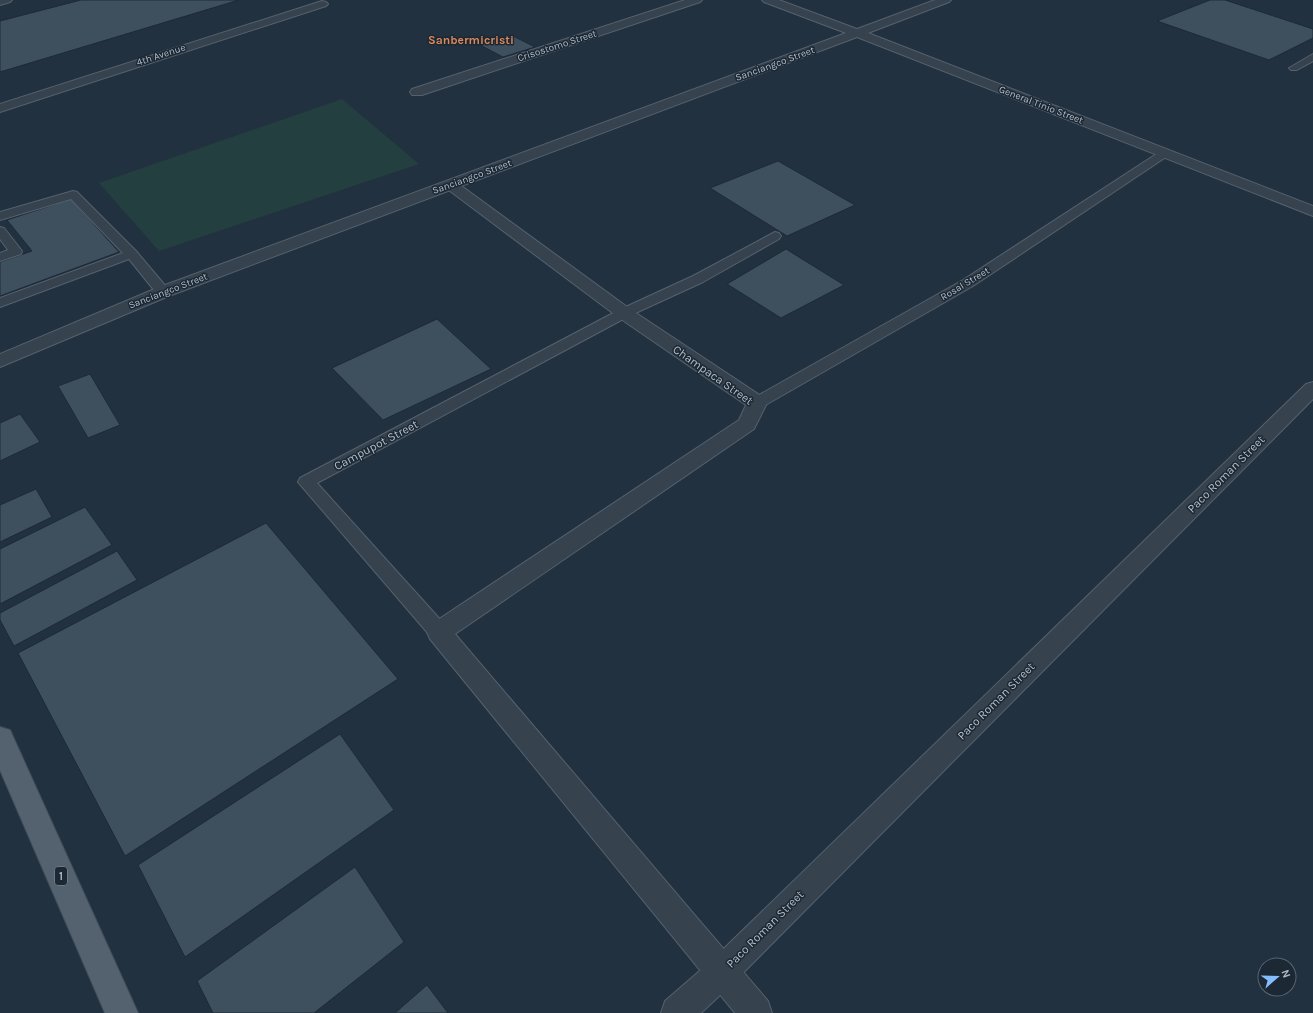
<svg xmlns="http://www.w3.org/2000/svg" width="1313" height="1013" font-family="Karla,sans-serif">
<rect width="100%" height="100%" fill="#22313f"/>
<!-- green -->
<polygon fill="#243f40" points="342,99 419,164 159,251 99,183"/>
<!-- building -->
<g fill="#3e505e" stroke="#1e2a36">
<polygon points="81,0 239,0 0,72 0,21"/>
<polygon points="1210,0 1225,0 1313,29 1313,38 1269,60 1157,21"/>
<polygon points="511,35 535,47 503,57 480,45"/>
<polygon points="778,161 855,205 787,236 710,188"/>
<polygon points="71,199 119,252 0,296 0,262 32,251 7,220"/>
<polygon points="786,249 844,285 781,318 727,284"/>
<polygon points="437,319 491,369 383,420 332,368"/>
<polygon points="90,374 120,425 88,438 58,386"/>
<polygon points="20,414 40,442 0,461 0,423"/>
<polygon points="36,489 52,517 0,542 0,505"/>
<polygon points="85,507 112,545 0,604 0,549"/>
<polygon points="266,523 398,679 125,856 18,653"/>
<polygon points="117,551 137,580 14,646 0,620 0,613"/>
<polygon points="340,734 394,810 185,957 138,865"/>
<polygon points="355,867 404,942 314,1013 213,1013 197,981"/>
<polygon points="427,985 448,1013 395,1013"/>
</g>
<g fill="none" stroke-linecap="round" stroke-linejoin="round">
<!-- service casing -->
<g stroke="#55616d" stroke-width="2">
<g id="service">
<polygon points="1313,54 1313,61 1297,70 1291,70 1289,68"/>
<polygon points="1165,150 1169,151 1171,153 1169,155 973,286 762,407 757,408 752,407 749,403 752,399 963,280 1161,151"/>
<polygon points="73,191 77,192 136,251 168,289 170,292 168,295 158,295 129,259 0,307 0,298 123,253 71,199 0,220 0,212"/>
<polygon points="0,227 4,228 22,251 21,254 0,261 0,253 8,250 0,239"/>
<polygon points="775,232 779,233 781,236 779,239 703,282 629,316 317,483 446,626 449,632 446,638 439,640 432,638 298,482 300,478 619,310 693,276"/>
</g>
</g>
<!-- minor casing -->
<g stroke="#55616d" stroke-width="2">
<g id="minor">
<polygon points="0,0 12,0 10,2 0,5"/>
<polygon points="685,0 702,0 700,2 422,95 412,95 410,92 412,89"/>
<polygon points="322,1 326,2 328,4 326,6 0,112 0,104"/>
<polygon points="451,180 456,182 630,309 764,398 767,403 754,429 455,634 768,1001 772,1013 735,1013 430,639 427,632 430,625 739,420 746,405 618,317 446,188 443,185 446,182"/>
</g>
</g>
<!-- tertiary casing -->
<g stroke="#55616d" stroke-width="2">
<g id="tertiary">
<polygon points="762,0 779,0 857,29 935,0 951,0 949,2 868,33 1313,206 1313,216 857,37 169,296 0,367 0,354 157,288 846,33 764,2"/>
<polygon points="1313,382 1313,399 732,984 701,1013 661,1013 665,1001 710,962 1306,384"/>
</g>
</g>
<!-- primary casing -->
<g stroke="#404c58" stroke-width="2">
<polygon id="primary" points="0,727 10,730 138,1013 105,1013 0,770"/>
</g>
<!-- service -->
<use href="#service" fill="#36434f" fill-rule="evenodd"/>
<!-- minor -->
<use href="#minor" fill="#36434f" fill-rule="evenodd"/>
<!-- tertiary -->
<use href="#tertiary" fill="#36434f" fill-rule="evenodd"/>
<!-- primary -->
<use href="#primary" fill="#54626f" fill-rule="evenodd"/>
</g>
<g text-anchor="middle" dominant-baseline="central" stroke-width="3" stroke-linejoin="round" paint-order="stroke">
<!-- far-street labels -->
<g font-size="10" fill="#b2beca" stroke="#1c2834">
<text transform="translate(557 46) rotate(-18)">Crisostomo Street</text>
<text transform="translate(161 55) rotate(-18)">4th Avenue</text>
<text transform="translate(775 64) rotate(-20)">Sanciangco Street</text>
<text transform="translate(1041 105) rotate(21)">General Tinio Street</text>
<text transform="translate(472 177) rotate(-20)">Sanciangco Street</text>
<text transform="translate(965 284) rotate(-31)">Rosal Street</text>
<text transform="translate(168 291) rotate(-21)">Sanciangco Street</text>
</g>
<!-- shield labels -->
<rect fill="#1c2834" stroke="#85919d" stroke-width="1" x="55" y="867" width="12" height="18" rx="3"/>
<g font-size="11" font-weight="bold" fill="#b2beca">
<text x="61" y="876">1</text>
</g>
<!-- far-quarter labels -->
<g font-size="12" font-weight="bold" fill="#db885c" stroke="#1c2834">
<text x="471" y="40">Sanbermicristi</text>
</g>
<!-- street labels -->
<g font-size="12" fill="#b2beca" stroke="#1c2834">
<text transform="translate(713 375) rotate(35)">Champaca Street</text>
<text transform="translate(376 445) rotate(-28)">Campupot Street</text>
<text transform="translate(1226 474) rotate(-45)">Paco Roman Street</text>
<text transform="translate(996 701) rotate(-45)">Paco Roman Street</text>
<text transform="translate(765 929) rotate(-45)">Paco Roman Street</text>
</g>
</g>
<!-- north arrow -->
<g transform="translate(1277 977) rotate(70)"><circle r="19" fill="#1c2834" stroke="#586470"/>
<path d="M0-3L7 15L0 10L-7 15Z" fill="#83bdfe"/>
<text y="-6" font-size="11" font-weight="bold" text-anchor="middle" fill="#b2beca">N</text>
</g>
</svg>
